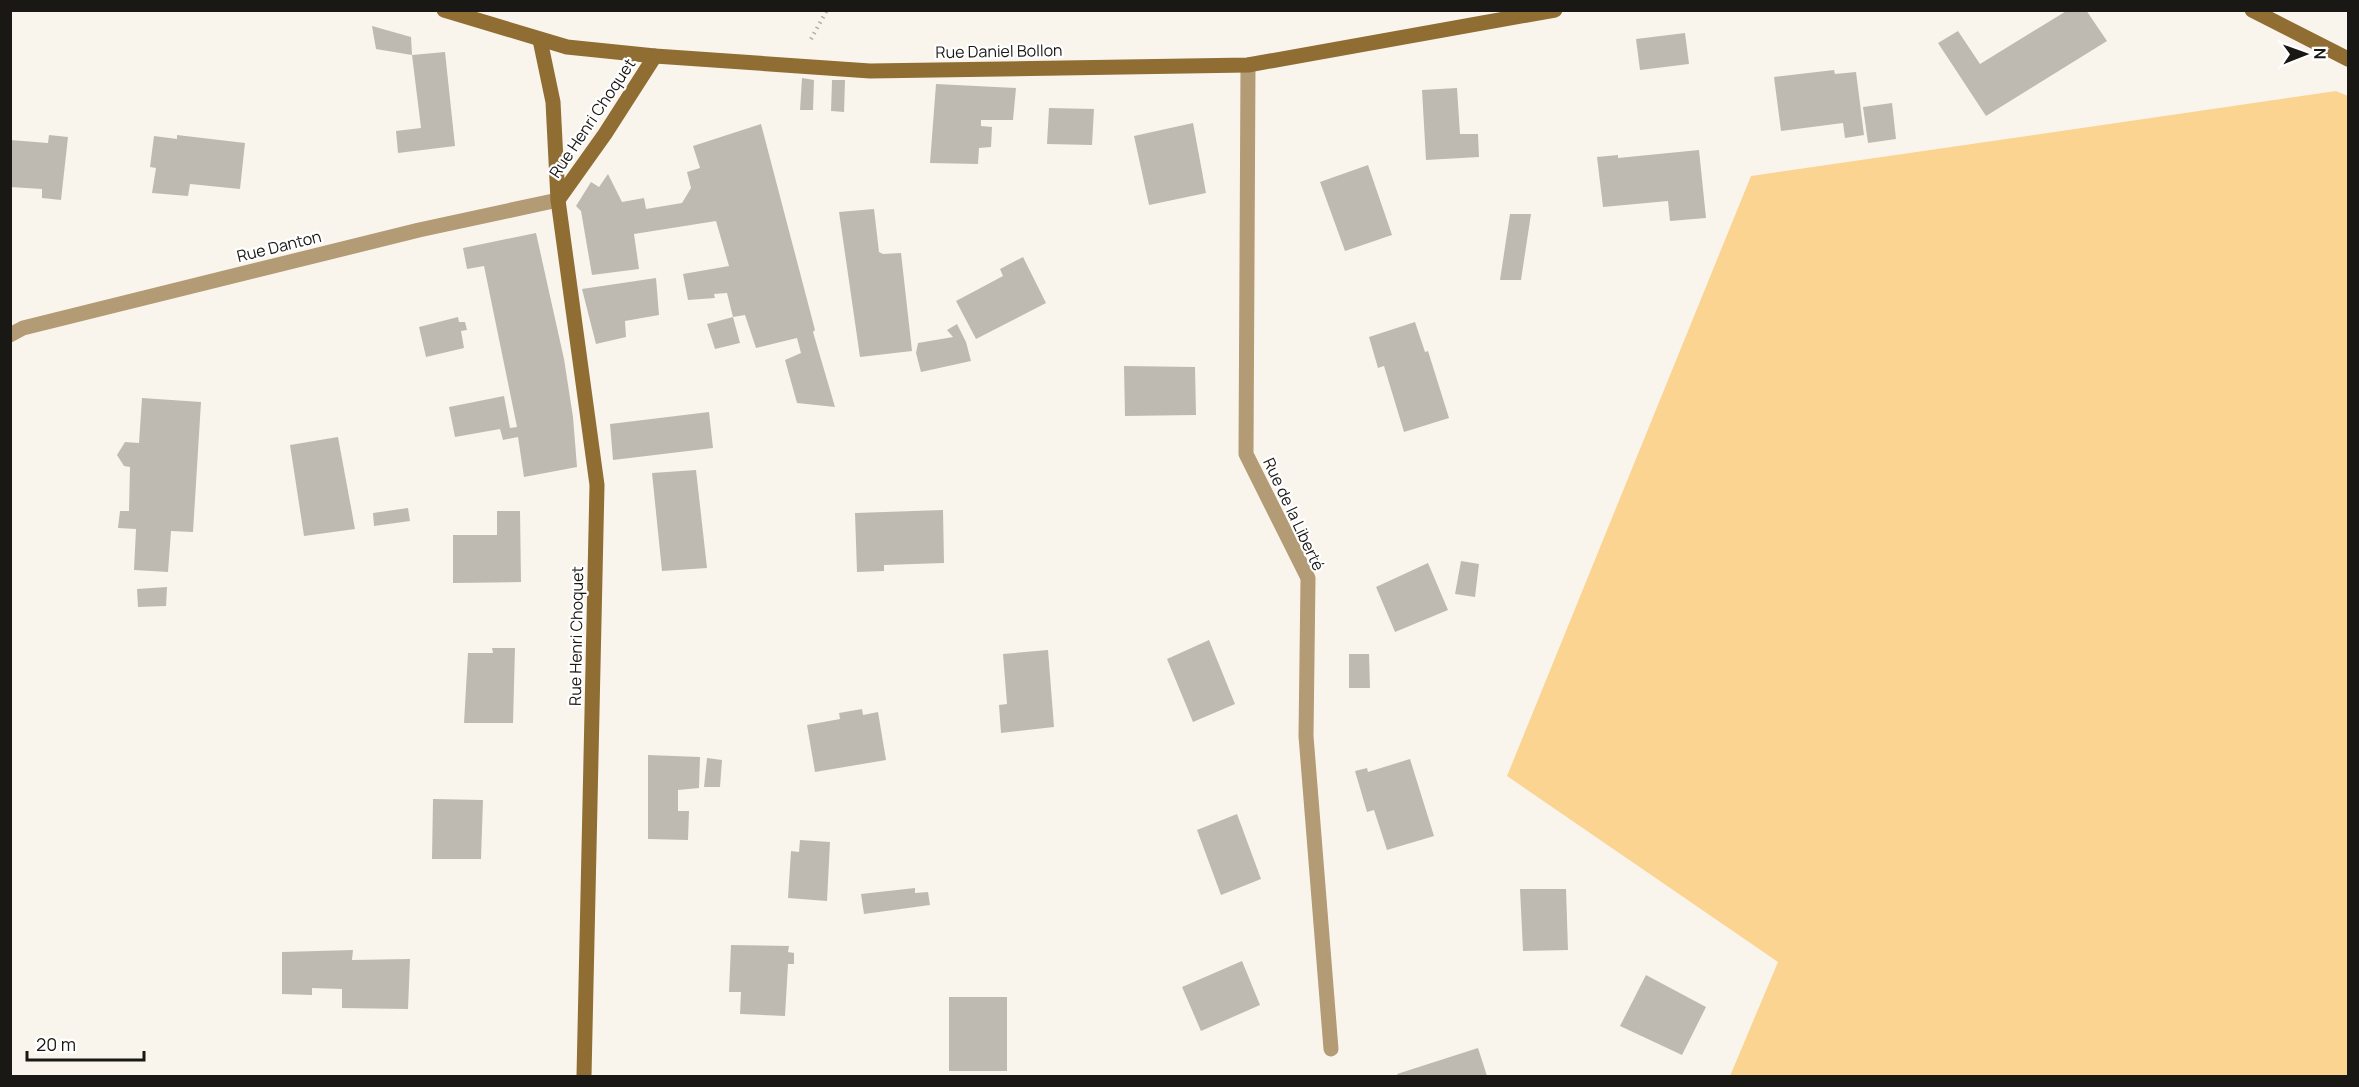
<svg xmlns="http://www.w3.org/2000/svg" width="2359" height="1087" font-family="Manrope,sans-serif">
<rect width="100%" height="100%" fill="#faf5ec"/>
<!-- green -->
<polygon fill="#fbd492" points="2336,91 2348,96 2348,1076 1730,1076 1778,962 1507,776 1751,176"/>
<!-- building -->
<g fill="#bfbab1">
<polygon points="2068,10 2086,10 2107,41 1986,116 1938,43 1958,31 1980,64"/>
<polygon points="372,26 411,37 412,55 376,49"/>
<polygon points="1685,33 1689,64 1640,70 1636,39"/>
<polygon points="445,52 455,146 398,153 396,131 421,128 412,55"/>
<polygon points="1834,70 1835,74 1856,72 1864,135 1845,138 1843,123 1781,131 1774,77"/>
<polygon points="802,78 814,80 813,110 800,110"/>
<polygon points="832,80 845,80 844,112 831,111"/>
<polygon points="936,84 1016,88 1013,120 981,120 981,126 992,127 991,147 979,148 978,164 930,163"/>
<polygon points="1457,88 1460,134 1478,134 1479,157 1426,160 1422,90"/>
<polygon points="1892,103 1896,139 1868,143 1863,107"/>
<polygon points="1049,108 1094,109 1092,145 1047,144"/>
<polygon points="1193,123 1206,193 1149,205 1134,136"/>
<polygon points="761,124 815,330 813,332 835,407 797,403 785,360 801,353 797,338 756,348 745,315 733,317 727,293 714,294 715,298 688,300 683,274 729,266 716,221 634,234 639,269 592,275 581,211 576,206 591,182 599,187 608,174 622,202 644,198 646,209 682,203 691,188 687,172 700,168 693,146"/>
<polygon points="49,135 68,137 61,200 42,198 42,189 10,187 10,140 48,143"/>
<polygon points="177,135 245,143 240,189 190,184 188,196 152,193 156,168 150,167 154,136 177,139"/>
<polygon points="1699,150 1706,218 1670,221 1668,201 1603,207 1597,157 1618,155 1618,158"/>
<polygon points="1368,165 1392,235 1345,251 1320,182"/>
<polygon points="874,209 879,252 883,254 901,253 912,351 860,357 839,212"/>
<polygon points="1510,214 1531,214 1521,280 1500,280"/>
<polygon points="536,233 564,359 573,417 577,467 524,477 518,437 503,440 500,429 455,437 449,407 504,396 510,428 517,427 484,266 467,269 463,248"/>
<polygon points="1023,257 1046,303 976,339 956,301 1003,276 1000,269"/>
<polygon points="656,278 659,315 625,321 626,337 596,344 582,289"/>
<polygon points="458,317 459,322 465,322 467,330 461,331 464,348 426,357 419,327"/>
<polygon points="733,317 740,343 715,349 707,324"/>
<polygon points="1415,322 1425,352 1428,351 1449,418 1404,432 1384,366 1378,368 1369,337"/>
<polygon points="957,324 966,342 971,361 921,372 916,353 918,343 953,337 947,330"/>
<polygon points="1124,366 1195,367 1196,415 1125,416"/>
<polygon points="142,398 201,402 193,532 171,531 168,572 134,570 136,529 118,528 120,511 129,511 130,467 124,466 117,455 125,442 139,443"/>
<polygon points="709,412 713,448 613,460 610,424"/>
<polygon points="338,437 355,529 304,536 290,445"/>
<polygon points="696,470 707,568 662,571 652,473"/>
<polygon points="408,508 410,521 374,526 373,513"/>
<polygon points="943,510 944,563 884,565 884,571 857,572 855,513"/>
<polygon points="497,511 520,511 521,582 453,583 453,535 497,535"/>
<polygon points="1461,561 1479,564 1475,597 1455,594"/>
<polygon points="1428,563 1448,610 1395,632 1376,587"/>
<polygon points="167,587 166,606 138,607 137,589"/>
<polygon points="1209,640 1235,704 1193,722 1167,659"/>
<polygon points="492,648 515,648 513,723 464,723 468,653 493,653"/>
<polygon points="1048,650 1054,727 1001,733 999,705 1007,704 1003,654"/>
<polygon points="1349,654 1369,654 1370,688 1349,688"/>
<polygon points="862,709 863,715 878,712 886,760 815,772 807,725 840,719 839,713"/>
<polygon points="648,755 700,757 699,788 678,790 678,811 689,811 688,840 648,839"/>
<polygon points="707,758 722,760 720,787 704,787"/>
<polygon points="1410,759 1434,836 1387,850 1374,810 1367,812 1355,771 1367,768 1368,772"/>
<polygon points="433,799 483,800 481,859 432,859"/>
<polygon points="1237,814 1261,879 1221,895 1197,830"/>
<polygon points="800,840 830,842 827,901 788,898 791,851 799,852"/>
<polygon points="915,888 915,893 928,892 930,905 864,914 861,894"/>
<polygon points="1520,889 1566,889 1568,950 1523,951"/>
<polygon points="731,945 789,946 788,952 794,953 794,964 788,964 785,1016 740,1014 741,992 729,992"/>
<polygon points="353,950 352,960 410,959 408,1009 342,1008 342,989 312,988 312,995 282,994 282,952"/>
<polygon points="1242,961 1260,1005 1201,1031 1182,987"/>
<polygon points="1646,975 1706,1007 1682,1055 1620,1026"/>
<rect x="949" y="997" width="58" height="74"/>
<polygon points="1478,1048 1487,1076 1398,1076 1397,1074"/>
</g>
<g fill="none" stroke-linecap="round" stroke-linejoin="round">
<!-- path -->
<polyline stroke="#b0aca5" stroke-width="4" stroke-dasharray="1.5 4.5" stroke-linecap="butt" points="811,39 827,10"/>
<!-- street -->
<g stroke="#b29b75" stroke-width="15">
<polyline points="1248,65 1246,454 1308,578 1306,736 1331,1049"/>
<polyline points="10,335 23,328 419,230 558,200"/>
</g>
<!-- secondary -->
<g stroke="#906e33" stroke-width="15">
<polyline points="444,10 567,47 655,56 870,71 1248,65 1555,10"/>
<polyline points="2252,10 2348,59"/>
<polyline points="540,40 553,102 558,200 597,485 584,1076"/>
<polyline points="558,200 605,134 655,56"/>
</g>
</g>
<g text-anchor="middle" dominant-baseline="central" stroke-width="4.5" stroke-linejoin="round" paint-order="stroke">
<!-- street labels -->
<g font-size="16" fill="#1a1815" stroke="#fff">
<text transform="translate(999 51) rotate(-1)">Rue Daniel Bollon</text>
<text transform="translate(592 118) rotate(-56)">Rue Henri Choquet</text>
<text transform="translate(279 246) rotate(-14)">Rue Danton</text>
<text transform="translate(1294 514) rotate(65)">Rue de la Liberté</text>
<text transform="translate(576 636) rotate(-89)">Rue Henri Choquet</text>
</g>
</g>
<!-- border -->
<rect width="2359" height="1087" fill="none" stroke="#1a1815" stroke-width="24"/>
<!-- north arrow -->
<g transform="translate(2305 54) rotate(89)" stroke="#ffffff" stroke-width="4.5" paint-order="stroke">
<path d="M0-4.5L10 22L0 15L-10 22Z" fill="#1a1815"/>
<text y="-9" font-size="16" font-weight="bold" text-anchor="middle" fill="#1a1815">N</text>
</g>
<!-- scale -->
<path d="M27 1051v9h117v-9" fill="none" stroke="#1a1815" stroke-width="3"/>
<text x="36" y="1051" font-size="18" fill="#1a1815" stroke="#ffffff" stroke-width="4.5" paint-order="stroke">20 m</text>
</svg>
